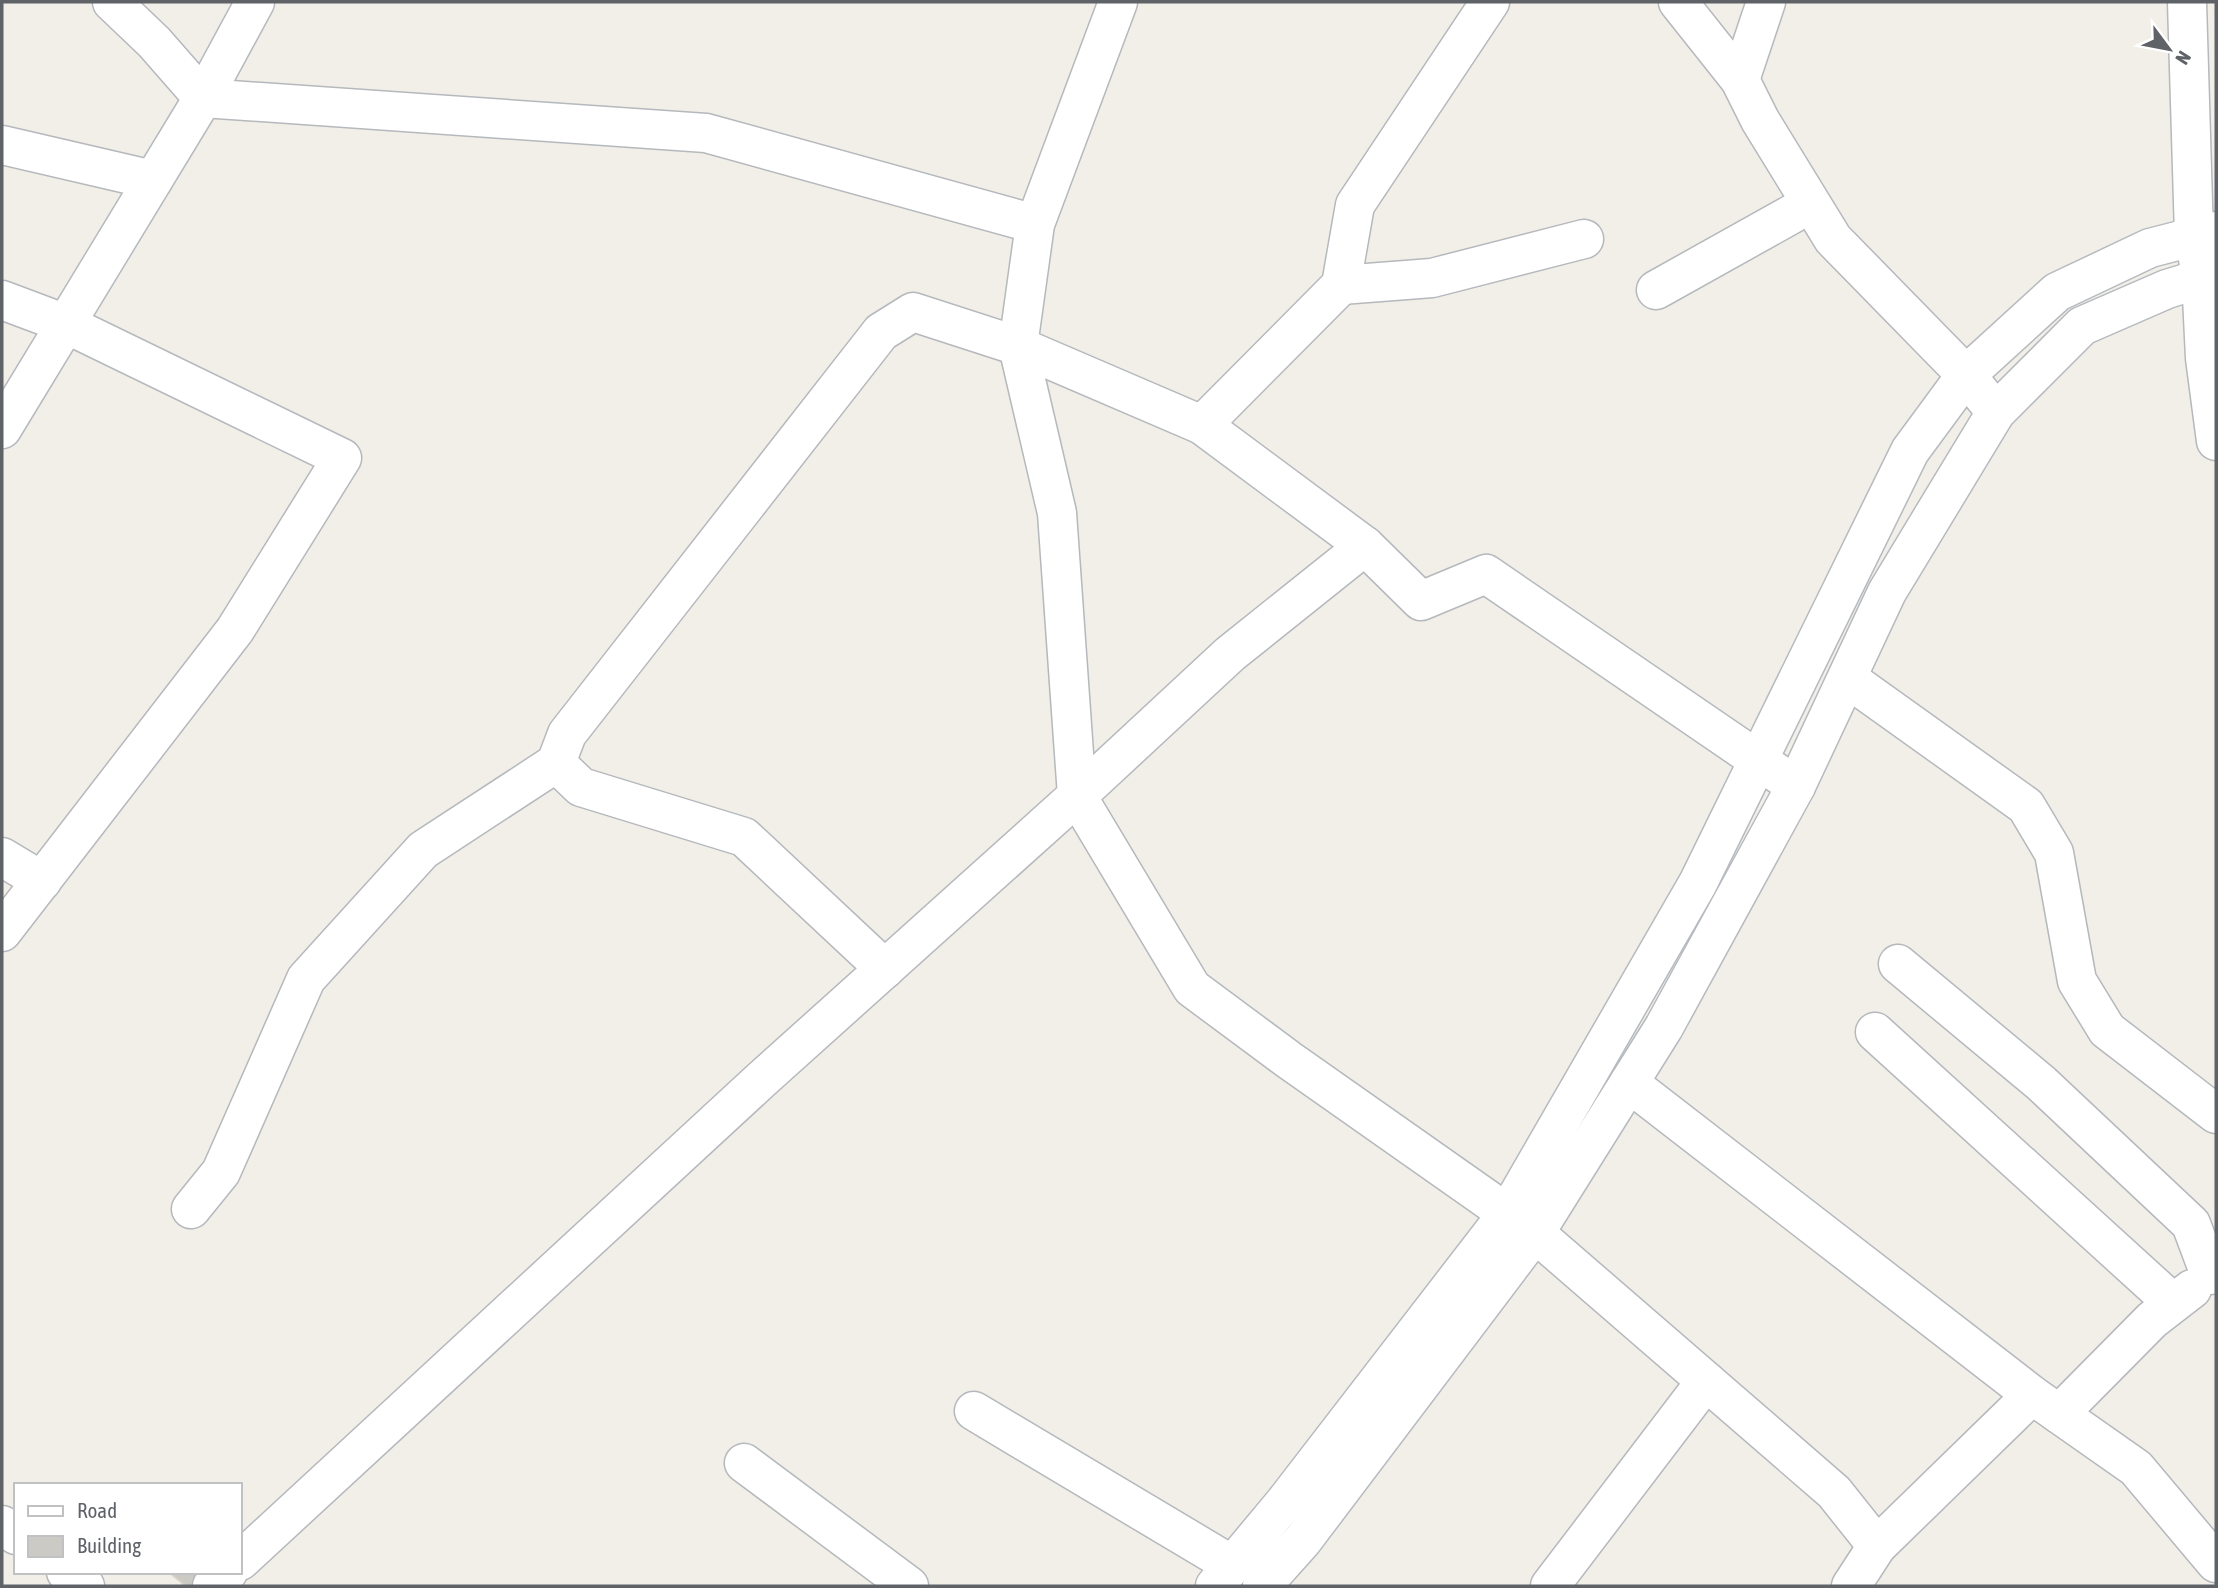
<svg xmlns="http://www.w3.org/2000/svg" width="2218" height="1588" font-family="'Asap Condensed',sans-serif">
<rect width="100%" height="100%" fill="#f1efe8"/>
<!-- building -->
<polygon fill="#cccac5" stroke="#d6d1c6" stroke-width="2" points="169,1572 215,1572 204,1586 186,1586"/>
<g fill="none" stroke-linecap="round" stroke-linejoin="round">
<!-- street casing -->
<g stroke="#b5b8bc" stroke-width="41">
<g id="street">
<polyline points="112,2 154,42 203,98 706,133 1035,224"/>
<polyline points="1678,2 1740,80 1760,120 1833,239 1966,375 1996,412"/>
<polyline points="2187,2 2194,236 2201,276 2205,358 2216,441"/>
<polyline points="1740,80 1766,2"/>
<polyline points="2,145 153,180"/>
<polyline points="1341,285 1432,278 1584,239"/>
<polyline points="1656,290 1810,204"/>
<polyline points="2,300 66,324 342,458 235,630 2,932"/>
<polyline points="1202,425 1341,285 1355,205 1490,2"/>
<polyline points="1365,546 1230,654 1077,796 1192,988 1289,1060 1535,1233 1834,1492 1877,1546"/>
<polyline points="1847,678 2026,806 2054,853 2077,981 2107,1030 2216,1114"/>
<polyline points="556,763 581,787 744,837 885,969"/>
<polyline points="2,857 42,881"/>
<polyline points="1898,964 2041,1083 2191,1224 2210,1275"/>
<polyline points="1875,1032 2173,1303"/>
<polyline points="1629,1083 2032,1395 2136,1468 2216,1563"/>
<polyline points="191,1209 221,1172 306,979 423,850 556,763 567,734 881,332 913,312 1018,346 1202,425 1365,546 1421,601 1486,574 1796,786"/>
<polyline points="974,1411 1232,1565"/>
<polyline points="2059,1414 2152,1320 2192,1289"/>
<polyline points="744,1463 909,1586"/>
<polyline points="2,1525 16,1535"/>
<polyline points="240,1561 761,1080 1077,796 1057,513 1018,346 1035,224 1118,2"/>
<polyline points="66,1572 85,1586"/>
<polyline points="212,1586 228,1572"/>
<polyline points="1550,1586 1706,1381"/>
<polyline points="1851,1586 1877,1546 2032,1395"/>
</g>
</g>
<!-- secondary casing -->
<g stroke="#b6babf" stroke-width="41">
<g id="secondary">
<polyline points="2,429 203,98 255,2"/>
<polyline points="1215,1586 1285,1502 1507,1214 1698,883 1910,451 1966,375 2057,292 2150,248 2216,231"/>
<polyline points="1262,1586 1303,1540 1535,1233 1664,1027 1796,786 1887,592 1996,412 2082,326 2167,289 2216,274"/>
</g>
</g>
<!-- street -->
<use href="#street" stroke="#fff" stroke-width="38"/>
<!-- secondary -->
<use href="#secondary" stroke="#fff" stroke-width="38"/>
</g>
<!-- border -->
<rect width="2218" height="1588" fill="none" stroke="#5f6368" stroke-width="7"/>
<!-- legend -->
<rect x="14" y="1483" width="228" height="91" fill="#ffffff" stroke="#bfc1c3" stroke-width="2"/>
<rect x="28" y="1506" width="35" height="10" fill="#ffffff" stroke="#bfc1c3" stroke-width="2"/>
<text x="77" y="1518" font-size="21" fill="#5f6368">Road</text>
<rect x="28" y="1536" width="35" height="21" fill="#cccac5" stroke="#bfc1c3" stroke-width="2"/>
<text x="77" y="1553" font-size="21" fill="#5f6368">Building</text>
<!-- north arrow -->
<g transform="translate(2169 49) rotate(122)" stroke="#ffffff" stroke-width="5" paint-order="stroke">
<path d="M0-5L12 26L0 18L-12 26Z" fill="#5f6368"/>
<text y="-10" font-size="19" font-weight="bold" text-anchor="middle" fill="#5f6368">N</text>
</g>
</svg>
